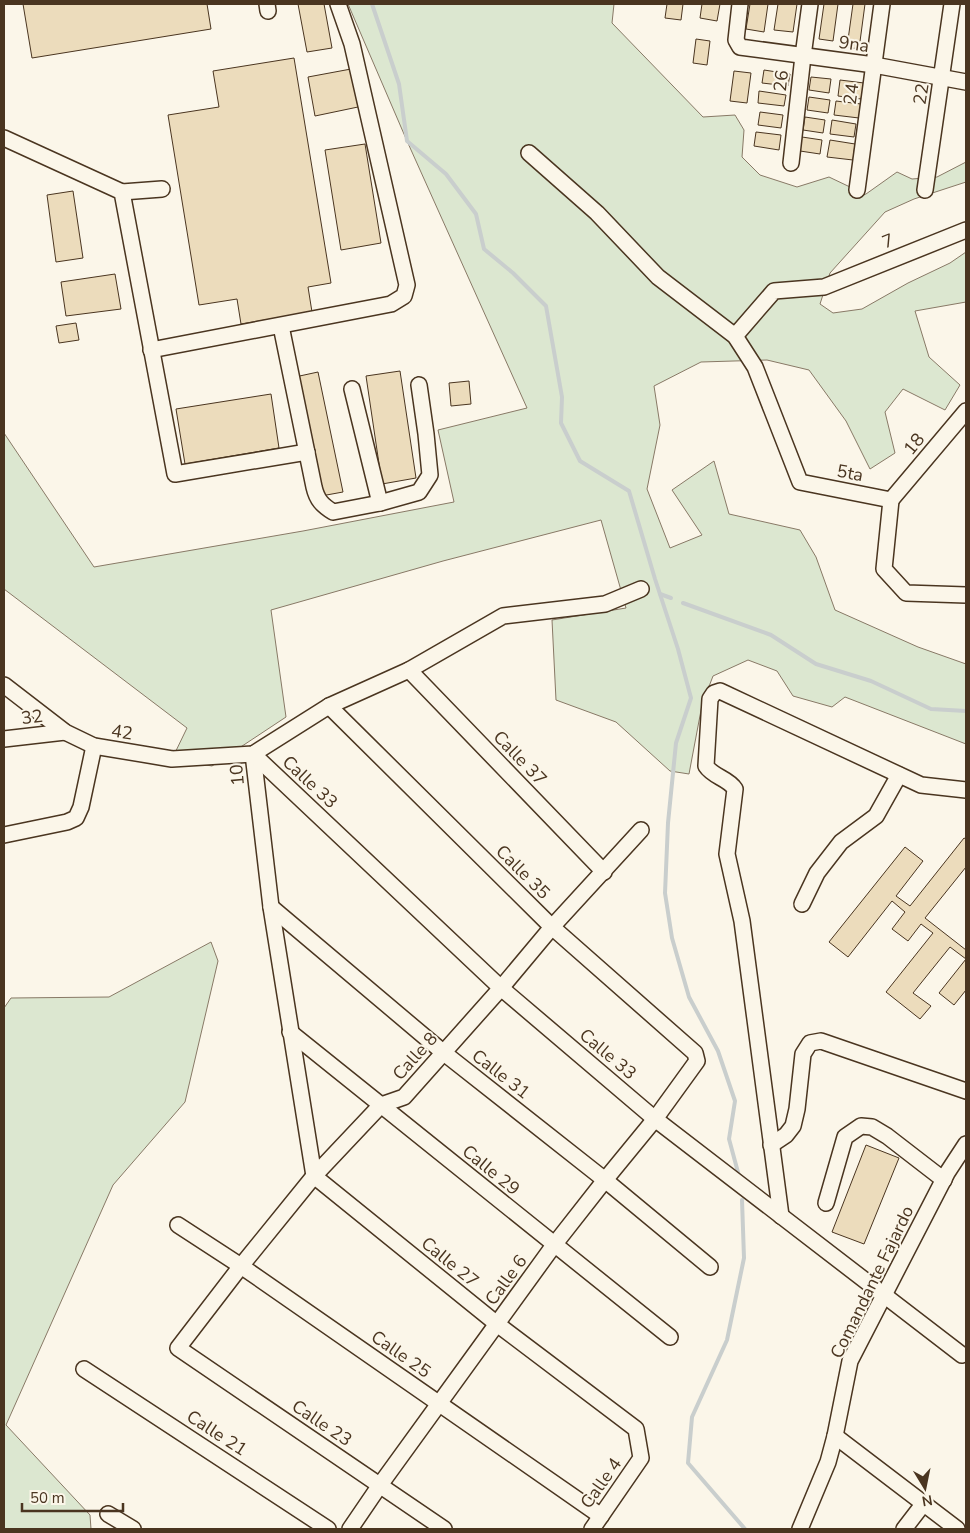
<svg xmlns="http://www.w3.org/2000/svg" width="970" height="1533" font-family="'Nunito Sans',sans-serif">
<rect width="100%" height="100%" fill="#fbf6e9"/>
<!-- green -->
<g fill="#dce7d0" stroke="#887966">
<polygon points="348,4 614,4 612,23 703,117 735,115 744,130 742,157 760,175 797,187 829,177 850,187 854,197 866,194 897,172 912,179 937,177 966,162 966,182 914,199 885,212 830,273 820,304 833,313 862,309 908,283 950,263 966,252 966,302 915,311 929,357 960,385 945,410 903,389 885,412 895,453 870,469 846,421 809,370 767,360 701,362 654,386 660,425 647,489 670,548 702,535 672,490 714,461 729,514 800,530 816,557 835,610 918,647 966,664 966,744 845,697 832,707 793,696 777,671 748,660 713,676 702,705 689,774 670,771 616,722 556,700 552,620 626,608 601,520 443,561 271,610 286,717 212,766 172,759 187,728 4,589 4,433 94,567 303,531 454,502 438,430 527,408 407,141"/>
<polygon points="211,942 218,961 185,1102 113,1185 6,1425 90,1515 91,1529 4,1529 4,1008 11,998 109,997"/>
</g>
<g fill="none" stroke-linecap="round" stroke-linejoin="round">
<!-- stream -->
<g stroke="#c9cecd" stroke-width="4">
<polyline points="372,4 399,84 407,141 446,174 476,214 484,249 513,273 546,306 562,397 561,423 580,461 629,491 655,579 678,649 691,698 676,743 668,823 665,893 672,938 689,997 718,1051 735,1101 729,1139 739,1176"/>
<polyline points="660,594 671,598"/>
<polyline points="683,603 771,635 816,664 871,681 931,709 966,711"/>
<polyline points="742,1200 744,1258 727,1340 692,1417 688,1463 745,1529"/>
</g>
</g>
<!-- building -->
<g fill="#ecdcbc" stroke="#4a3520">
<polygon points="23,4 207,4 211,29 32,58"/>
<polygon points="298,4 324,4 332,48 307,52"/>
<polygon points="667,4 683,4 681,20 665,18"/>
<polygon points="702,4 720,4 717,21 700,18"/>
<polygon points="750,4 768,4 764,32 746,29"/>
<polygon points="778,4 797,4 793,32 774,30"/>
<polygon points="824,4 838,4 833,41 819,39"/>
<polygon points="853,4 865,4 859,49 847,47"/>
<polygon points="696,39 710,41 707,65 693,63"/>
<polygon points="294,58 331,283 308,287 312,312 241,324 237,299 199,305 168,115 219,107 213,71"/>
<polygon points="351,69 358,107 315,116 308,77"/>
<polygon points="764,70 790,74 788,86 762,83"/>
<polygon points="734,71 751,73 747,103 730,101"/>
<polygon points="811,77 831,79 829,93 809,90"/>
<polygon points="840,80 864,83 861,99 838,96"/>
<polygon points="759,91 786,95 784,106 758,103"/>
<polygon points="809,97 830,100 828,113 807,110"/>
<polygon points="836,101 861,104 859,118 834,115"/>
<polygon points="760,112 783,115 781,128 758,125"/>
<polygon points="805,117 825,120 823,133 803,130"/>
<polygon points="832,120 856,124 854,137 830,134"/>
<polygon points="756,132 781,135 779,150 754,146"/>
<polygon points="802,137 822,140 820,154 800,151"/>
<polygon points="830,140 855,144 853,160 827,157"/>
<polygon points="365,144 381,243 341,250 325,150"/>
<polygon points="73,191 83,258 56,262 47,195"/>
<polygon points="115,274 121,309 66,316 61,282"/>
<polygon points="76,323 79,340 59,343 56,326"/>
<polygon points="400,371 416,478 382,484 366,376"/>
<polygon points="318,372 343,492 321,496 295,377"/>
<polygon points="469,381 471,404 451,406 449,383"/>
<polygon points="271,394 279,448 185,464 176,409"/>
<polygon points="964,838 966,839 966,867 925,918 966,950 966,990 954,1005 939,993 966,959 950,947 913,993 931,1006 920,1019 886,992 933,933 921,924 908,941 892,929 905,912 892,901 848,957 829,942 905,847 923,861 896,896 910,906"/>
<polygon points="866,1145 899,1158 864,1244 832,1232"/>
</g>
<g fill="none" stroke-linecap="round" stroke-linejoin="round">
<!-- minor casing -->
<g stroke="#4a3520" stroke-width="18">
<g id="minor">
<polyline points="267,4 268,11"/>
<polyline points="740,4 736,40 740,47 874,65 966,82"/>
<polyline points="4,138 122,192 175,474 307,452"/>
<polyline points="529,153 597,213 658,277 735,336 755,367 800,482 891,500"/>
<polyline points="791,163 803,56 810,4"/>
<polyline points="857,190 882,4"/>
<polyline points="925,190 952,4"/>
<polyline points="122,192 162,189"/>
<path d="M281,326l33,161c3,13 8,18 19,25l47,-9 39,-11 11,-17 -4,-41 -7,-49"/>
<polyline points="735,336 774,291 824,287 966,230"/>
<polyline points="151,350 391,304 404,296 407,285 352,44 338,4"/>
<polyline points="352,389 380,503"/>
<polyline points="891,500 884,569 906,593 966,595"/>
<polyline points="891,500 966,411"/>
<polyline points="409,670 604,872"/>
<polyline points="4,685 65,732 94,746 172,759 253,754 329,706 409,670 503,616 605,604 641,589"/>
<polyline points="329,706 552,927 695,1053 697,1061 655,1119 605,1180 554,1245 380,1485 350,1529"/>
<polyline points="4,739 65,732"/>
<polyline points="253,754 271,907 314,1176 497,1324 636,1429 641,1458 592,1529"/>
<polyline points="253,754 501,988 655,1119 962,1355"/>
<polyline points="4,835 67,822 76,818 81,807 94,746"/>
<polyline points="802,904 817,873 841,842 876,816 899,775"/>
<polyline points="271,907 444,1053 605,1180 710,1267"/>
<polyline points="290,1032 670,1337"/>
<polyline points="771,1145 786,1135 793,1126 797,1109 803,1054 810,1043 821,1041 966,1091"/>
<polyline points="826,1203 845,1137 861,1126 872,1127 887,1136 944,1180"/>
<path d="M781,1216l-39,-295 -15,-67 8,-65c-7,-11 -22,-12 -29,-23l4,-67 4,-6 6,-2 201,94 45,5"/>
<polyline points="178,1225 241,1266 601,1516"/>
<polyline points="84,1369 328,1529"/>
<polyline points="835,1436 957,1529"/>
<polyline points="108,1514 133,1529"/>
<polyline points="444,1529 178,1348 241,1266 314,1176 381,1105 404,1097 501,988 552,927 641,830"/>
<polyline points="800,1529 828,1462 835,1436 850,1361 947,1173 966,1144"/>
<polyline points="904,1529 924,1503"/>
</g>
</g>
<!-- minor -->
<use href="#minor" stroke="#fbf6e9" stroke-width="15"/>
</g>
<g text-anchor="middle" dominant-baseline="central" stroke-width="4" stroke-linejoin="round" paint-order="stroke">
<!-- street labels -->
<g font-size="18" fill="#4a3520" stroke="#fbf6e9">
<text transform="translate(854 44) rotate(8)">9na</text>
<text transform="translate(781 81) rotate(-84)">26</text>
<text transform="translate(851 94) rotate(-82)">24</text>
<text transform="translate(921 94) rotate(-81)">22</text>
<text transform="translate(888 241) rotate(-22)">7</text>
<text transform="translate(914 444) rotate(-50)">18</text>
<text transform="translate(850 473) rotate(11)">5ta</text>
<text transform="translate(32 717) rotate(-7)">32</text>
<text transform="translate(122 732) rotate(9)">42</text>
<text transform="translate(520 758) rotate(46)">Calle 37</text>
<text transform="translate(237 775) rotate(-95)">10</text>
<text transform="translate(310 782) rotate(43)">Calle 33</text>
<text transform="translate(523 872) rotate(45)">Calle 35</text>
<text transform="translate(608 1054) rotate(40)">Calle 33</text>
<text transform="translate(415 1056) rotate(-48)">Calle 8</text>
<text transform="translate(501 1074) rotate(38)">Calle 31</text>
<text transform="translate(491 1170) rotate(39)">Calle 29</text>
<text transform="translate(450 1262) rotate(39)">Calle 27</text>
<text transform="translate(506 1280) rotate(-54)">Calle 6</text>
<text transform="translate(872 1282) rotate(-64)">Comandante Fajardo</text>
<text transform="translate(401 1354) rotate(35)">Calle 25</text>
<text transform="translate(322 1423) rotate(34)">Calle 23</text>
<text transform="translate(217 1433) rotate(33)">Calle 21</text>
<text transform="translate(601 1483) rotate(-55)">Calle 4</text>
</g>
</g>
<!-- border -->
<rect width="970" height="1533" fill="none" stroke="#4a3520" stroke-width="10"/>
<!-- north arrow -->
<g transform="translate(925 1488) rotate(170)" stroke="#fbf6e9" stroke-width="4" paint-order="stroke">
<path d="M0-4L9 19L0 12L-9 19Z" fill="#4a3520"/>
<text y="-8" font-size="14" font-weight="bold" text-anchor="middle" fill="#4a3520">N</text>
</g>
<!-- scale -->
<path d="M22 1503v8h101v-8" fill="none" stroke="#4a3520" stroke-width="2.5"/>
<text x="30" y="1503" font-size="15" fill="#4a3520" stroke="#fbf6e9" stroke-width="4" paint-order="stroke">50 m</text>
</svg>
